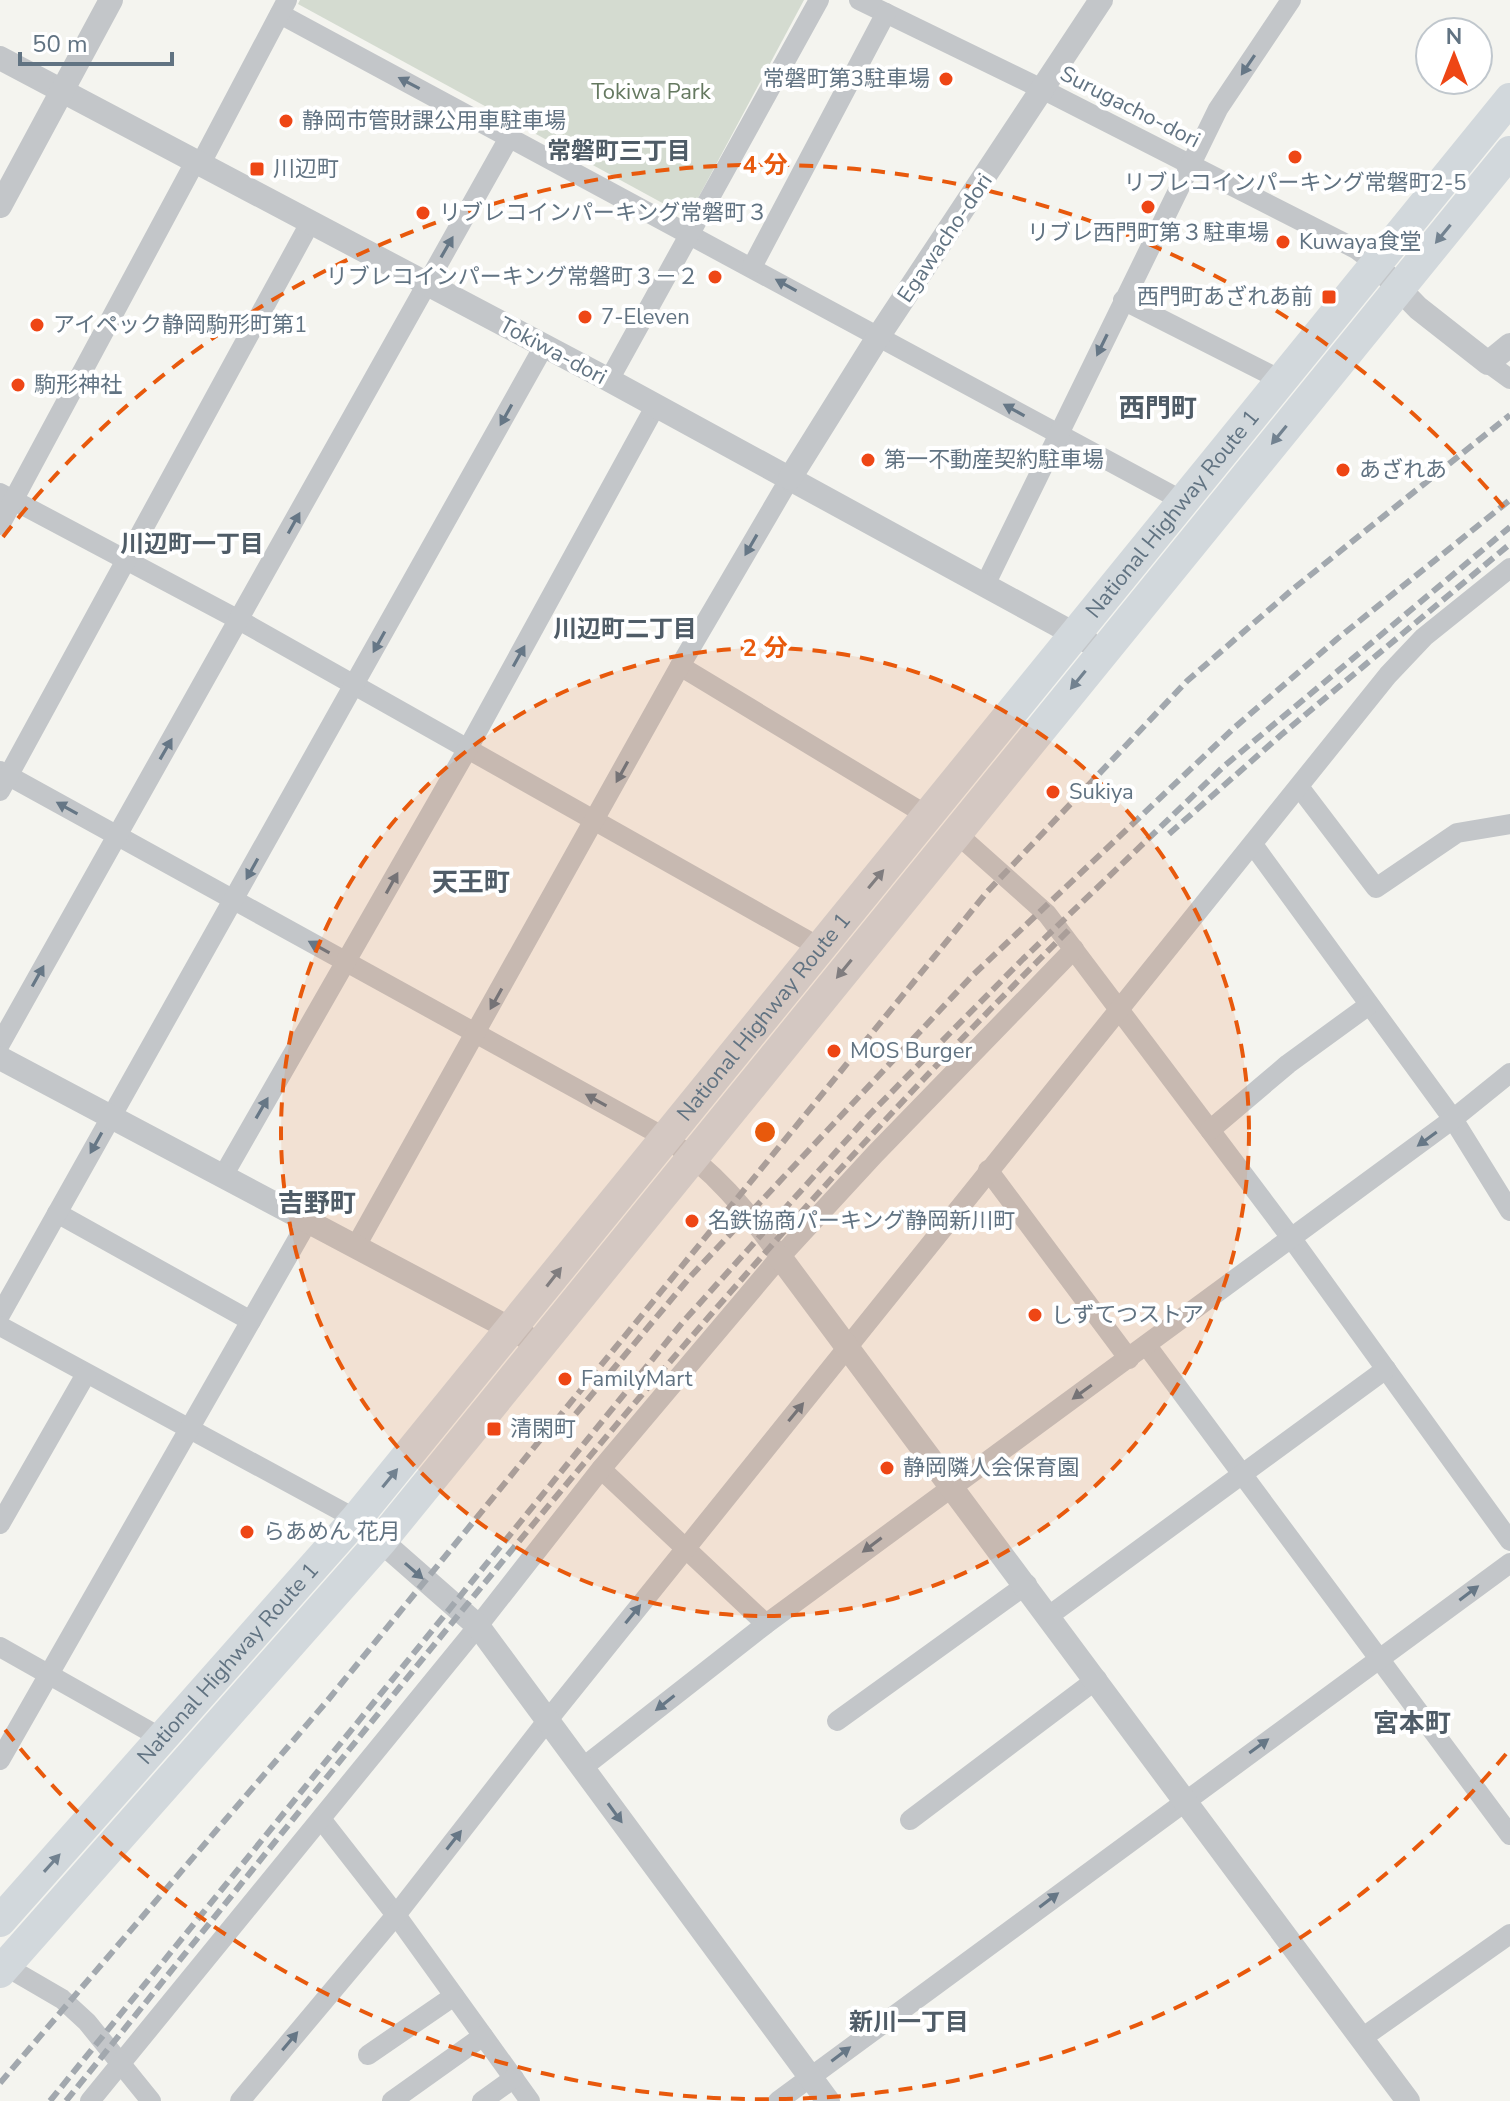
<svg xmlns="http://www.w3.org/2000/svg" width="1510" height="2101" font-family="'Nunito Sans','Noto Sans JP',sans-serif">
<rect width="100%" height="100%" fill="#f4f4ef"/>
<!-- green -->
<polygon fill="#d4dbd0" points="300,0 804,0 688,217 298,4"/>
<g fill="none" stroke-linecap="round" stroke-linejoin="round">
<!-- minor -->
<g stroke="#c3c6c9" stroke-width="20">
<polyline points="859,0 1044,90 1356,249 1376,264"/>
<polyline points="280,14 1181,500"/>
<polyline points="200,165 287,0"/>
<polyline points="752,267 886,13"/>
<polyline points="1123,300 1279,379"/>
<polyline points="1488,363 1510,379"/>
<polyline points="609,380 819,0"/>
<polyline points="0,493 239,620 819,947"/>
<polyline points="0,525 195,162"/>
<polyline points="985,585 1218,109 1291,0"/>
<polyline points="680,666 928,816"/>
<path d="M0,771l664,366c49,32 83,73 116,120"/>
<polyline points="1300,788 1376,888 1457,833 1510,824"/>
<polyline points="0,791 310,223"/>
<polyline points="955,832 1047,914 1292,1239 1510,1541"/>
<polyline points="1254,846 1453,1119 1510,1211"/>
<polyline points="0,1044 510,136"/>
<polyline points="1210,1130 1288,1064 1369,1005"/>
<polyline points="988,1170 1129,1359"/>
<polyline points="223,1176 467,750 656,405"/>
<polyline points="57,1213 251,1321"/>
<polyline points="356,1246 680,666 790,478"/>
<polyline points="0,1315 544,346"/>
<polyline points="0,1326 356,1519"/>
<polyline points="1147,1346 1510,1835"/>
<polyline points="601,1469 766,1624"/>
<polyline points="0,1524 86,1374"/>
<polyline points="1050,1615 1386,1369"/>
<polyline points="0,1647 163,1739"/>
<polyline points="837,1721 1027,1584"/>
<polyline points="0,1760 308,1221"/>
<polyline points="582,1768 766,1624 1453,1119 1510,1073"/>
<polyline points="321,1819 396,1915 530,2101"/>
<polyline points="910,1820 1097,1679"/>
<polyline points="0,1963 62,1999 87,2022 151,2101"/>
<polyline points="1362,2038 1510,1934"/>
<polyline points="368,2055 454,1996"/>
<polyline points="90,2101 478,1626 601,1469 780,1257 875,1154 1074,949"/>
<polyline points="240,2101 396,1915 547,1721 1388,675 1424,637 1510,568"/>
<polyline points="392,2101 483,2036"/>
<polyline points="482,2101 514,2078"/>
<polyline points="778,2101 1510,1563"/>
</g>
<!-- tertiary -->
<g stroke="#c3c6c9" stroke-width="24">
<polyline points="0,58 609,380 1087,641"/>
<polyline points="0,206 111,0"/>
<polyline points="1388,277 1418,308 1488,363 1510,345"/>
<polyline points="790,478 878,337 1101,0"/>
<polyline points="0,1058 526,1337"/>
<polyline points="780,1257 1408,2101"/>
<polyline points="356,1519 478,1626 828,2101"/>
</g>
<!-- trunk -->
<g stroke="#d2d8dc" stroke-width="32">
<path id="s1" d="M0,1921l356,-402 1154,-1420"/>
<polyline points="0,1972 381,1541 1510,152"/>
</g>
<!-- rail -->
<g stroke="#a2a8ae" stroke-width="6" stroke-dasharray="12 6" stroke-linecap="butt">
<polyline points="1169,834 1281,735 1510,544"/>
<polyline points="564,1428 690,1277 972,976 1234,728 1337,639 1510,500"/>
<polyline points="0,2083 328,1700 987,892 1187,681 1293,589 1510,415"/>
<polyline points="50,2101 682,1323 870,1114 1023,959 1223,767 1510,527"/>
<path d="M66,2101c325,-400 638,-810 1005,-1173"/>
</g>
</g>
<!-- one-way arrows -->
<defs><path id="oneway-solid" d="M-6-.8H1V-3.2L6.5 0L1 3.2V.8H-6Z" transform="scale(2)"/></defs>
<g fill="#667786">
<use href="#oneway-solid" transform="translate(1248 65) rotate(124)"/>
<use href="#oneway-solid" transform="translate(409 83) rotate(-152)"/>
<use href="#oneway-solid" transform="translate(447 247) rotate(-60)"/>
<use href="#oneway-solid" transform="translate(786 285) rotate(-151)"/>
<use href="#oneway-solid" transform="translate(1102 345) rotate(116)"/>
<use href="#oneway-solid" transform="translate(1014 410) rotate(-151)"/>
<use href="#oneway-solid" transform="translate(506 415) rotate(119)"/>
<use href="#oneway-solid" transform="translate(294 523) rotate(-61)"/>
<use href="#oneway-solid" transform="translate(751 545) rotate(120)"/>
<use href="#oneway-solid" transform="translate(379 642) rotate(119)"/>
<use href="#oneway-solid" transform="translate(519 656) rotate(-61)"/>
<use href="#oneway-solid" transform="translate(166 749) rotate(-60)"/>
<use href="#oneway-solid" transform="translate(622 772) rotate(119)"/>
<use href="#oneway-solid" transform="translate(67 808) rotate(-151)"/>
<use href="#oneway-solid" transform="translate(252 869) rotate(119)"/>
<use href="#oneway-solid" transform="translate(392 883) rotate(-61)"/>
<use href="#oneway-solid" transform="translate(319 947) rotate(-151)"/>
<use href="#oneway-solid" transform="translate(38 976) rotate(-61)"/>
<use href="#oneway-solid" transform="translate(496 999) rotate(119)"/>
<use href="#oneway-solid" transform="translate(596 1100) rotate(-151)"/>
<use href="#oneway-solid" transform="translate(262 1108) rotate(-60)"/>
<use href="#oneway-solid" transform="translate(1427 1139) rotate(144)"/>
<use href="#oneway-solid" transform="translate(96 1143) rotate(119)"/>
<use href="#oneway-solid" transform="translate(1082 1392) rotate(144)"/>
<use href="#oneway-solid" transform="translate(796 1412) rotate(-51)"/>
<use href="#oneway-solid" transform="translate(872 1545) rotate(143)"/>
<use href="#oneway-solid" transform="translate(414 1571) rotate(41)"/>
<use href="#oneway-solid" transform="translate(1469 1593) rotate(-37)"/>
<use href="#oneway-solid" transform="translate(633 1614) rotate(-51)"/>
<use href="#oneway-solid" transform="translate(665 1703) rotate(142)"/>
<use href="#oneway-solid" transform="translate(1259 1746) rotate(-36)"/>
<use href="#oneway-solid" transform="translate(615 1813) rotate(54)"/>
<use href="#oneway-solid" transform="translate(454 1840) rotate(-52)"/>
<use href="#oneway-solid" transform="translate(1049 1900) rotate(-37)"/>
<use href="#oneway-solid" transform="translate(290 2041) rotate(-50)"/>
<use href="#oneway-solid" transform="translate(841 2054) rotate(-37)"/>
</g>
<g fill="#728290">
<use href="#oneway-solid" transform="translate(1443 234) rotate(129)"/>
<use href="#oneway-solid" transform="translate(1279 435) rotate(129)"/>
<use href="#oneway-solid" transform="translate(1078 680) rotate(129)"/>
<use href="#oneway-solid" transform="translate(876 879) rotate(-50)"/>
<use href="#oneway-solid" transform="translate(844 969) rotate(129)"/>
<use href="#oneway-solid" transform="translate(554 1277) rotate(-52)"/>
<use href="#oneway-solid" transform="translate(390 1478) rotate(-51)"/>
<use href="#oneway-solid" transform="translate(52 1863) rotate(-48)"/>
</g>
<!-- distance rings -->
<circle cx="765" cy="1132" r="484" fill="#e8590c" fill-opacity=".12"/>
<g fill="none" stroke="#e8590c" stroke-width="4" stroke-dasharray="14 10">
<circle cx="765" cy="1132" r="484"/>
<path d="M1506 1754A967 967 0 0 1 3 1727M3 537A967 967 0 0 1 1506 510"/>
</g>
<!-- markers -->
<g fill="#ee4615" stroke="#fff" stroke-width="3">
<circle cx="946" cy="79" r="8"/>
<circle cx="286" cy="121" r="8"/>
<circle cx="1295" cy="157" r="8"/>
<rect x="249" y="161" width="16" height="16" rx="4"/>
<circle cx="1148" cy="207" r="8"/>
<circle cx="423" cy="213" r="8"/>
<circle cx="1283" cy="242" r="8"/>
<circle cx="715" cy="277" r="8"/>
<rect x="1321" y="289" width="16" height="16" rx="4"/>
<circle cx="585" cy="317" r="8"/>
<circle cx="37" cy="325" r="8"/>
<circle cx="18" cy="385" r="8"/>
<circle cx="868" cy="460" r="8"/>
<circle cx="1343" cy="470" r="8"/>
<circle cx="1053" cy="792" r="8"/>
<circle cx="834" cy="1051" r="8"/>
<circle cx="692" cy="1221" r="8"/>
<circle cx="1035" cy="1315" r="8"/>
<circle cx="565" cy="1379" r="8"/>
<rect x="486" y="1421" width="16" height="16" rx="4"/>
<circle cx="887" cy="1468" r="8"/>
<circle cx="247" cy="1532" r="8"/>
</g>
<g text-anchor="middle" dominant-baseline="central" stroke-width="8" stroke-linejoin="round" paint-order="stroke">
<!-- poi labels -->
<g font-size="22" fill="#617382" stroke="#fff" text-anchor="start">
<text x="930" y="79" text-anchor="end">常磐町第3駐車場</text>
<text x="302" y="121">静岡市管財課公用車駐車場</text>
<text x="273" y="169">川辺町</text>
<text x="1295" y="183" text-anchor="middle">リブレコインパーキング常磐町2-5</text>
<text x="439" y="213">リブレコインパーキング常磐町３</text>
<text x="1148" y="233" text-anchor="middle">リブレ西門町第３駐車場</text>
<text x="1299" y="242">Kuwaya食堂</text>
<text x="699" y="277" text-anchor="end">リブレコインパーキング常磐町３－２</text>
<text x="1313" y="297" text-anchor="end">西門町あざれあ前</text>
<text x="601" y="317">7-Eleven</text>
<text x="53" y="325">アイペック静岡駒形町第1</text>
<text x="34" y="385">駒形神社</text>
<text x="884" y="460">第一不動産契約駐車場</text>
<text x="1359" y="470">あざれあ</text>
<text x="1069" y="792">Sukiya</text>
<text x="850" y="1051">MOS Burger</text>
<text x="708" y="1221">名鉄協商パーキング静岡新川町</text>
<text x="1051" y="1315">しずてつストア</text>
<text x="581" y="1379">FamilyMart</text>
<text x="510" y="1429">清閑町</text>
<text x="903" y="1468">静岡隣人会保育園</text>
<text x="263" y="1532">らあめん 花月</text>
</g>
<!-- park labels -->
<g font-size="22" fill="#657960" stroke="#fff">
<text x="651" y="92">Tokiwa Park</text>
</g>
<!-- street labels -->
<g font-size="22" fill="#617382" stroke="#fff">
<text transform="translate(1130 107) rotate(27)">Surugacho-dori</text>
<text transform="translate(945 238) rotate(-56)">Egawacho-dori</text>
<text transform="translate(553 351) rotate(28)">Tokiwa-dori</text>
<text stroke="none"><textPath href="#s1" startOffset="1832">National Highway Route 1</textPath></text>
<text stroke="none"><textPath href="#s1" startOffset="1184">National Highway Route 1</textPath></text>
<text stroke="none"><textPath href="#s1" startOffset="344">National Highway Route 1</textPath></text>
</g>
<!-- neighbourhood labels -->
<g font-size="24" font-weight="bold" fill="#4f5c67" stroke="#fff">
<text x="619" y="151">常磐町三丁目</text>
<text x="192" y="544">川辺町一丁目</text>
<text x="625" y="629">川辺町二丁目</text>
<text x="909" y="2022">新川一丁目</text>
</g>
<!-- quarter labels -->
<g font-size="26" font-weight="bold" fill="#4f5c67" stroke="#fff">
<text x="1158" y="408">西門町</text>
<text x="471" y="882">天王町</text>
<text x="317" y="1203">吉野町</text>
<text x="1412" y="1723">宮本町</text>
</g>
</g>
<circle cx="765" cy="1132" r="12" fill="#e8590c" stroke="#fff" stroke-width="4"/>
<g font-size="24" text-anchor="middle" font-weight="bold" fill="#e8590c" stroke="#fff" stroke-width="8" stroke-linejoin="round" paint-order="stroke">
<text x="765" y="173">4 分</text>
<text x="765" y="656">2 分</text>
</g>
<!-- north arrow -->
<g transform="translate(1454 56)"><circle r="38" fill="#ffffff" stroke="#c0c7cd" stroke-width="2"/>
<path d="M0-6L14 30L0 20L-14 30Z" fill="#ee4615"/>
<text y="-12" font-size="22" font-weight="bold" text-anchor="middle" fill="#617382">N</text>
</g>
<!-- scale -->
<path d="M20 52v12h152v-12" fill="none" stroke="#617382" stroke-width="4"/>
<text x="32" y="52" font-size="24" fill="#617382" stroke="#ffffff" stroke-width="6" paint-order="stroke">50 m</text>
</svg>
